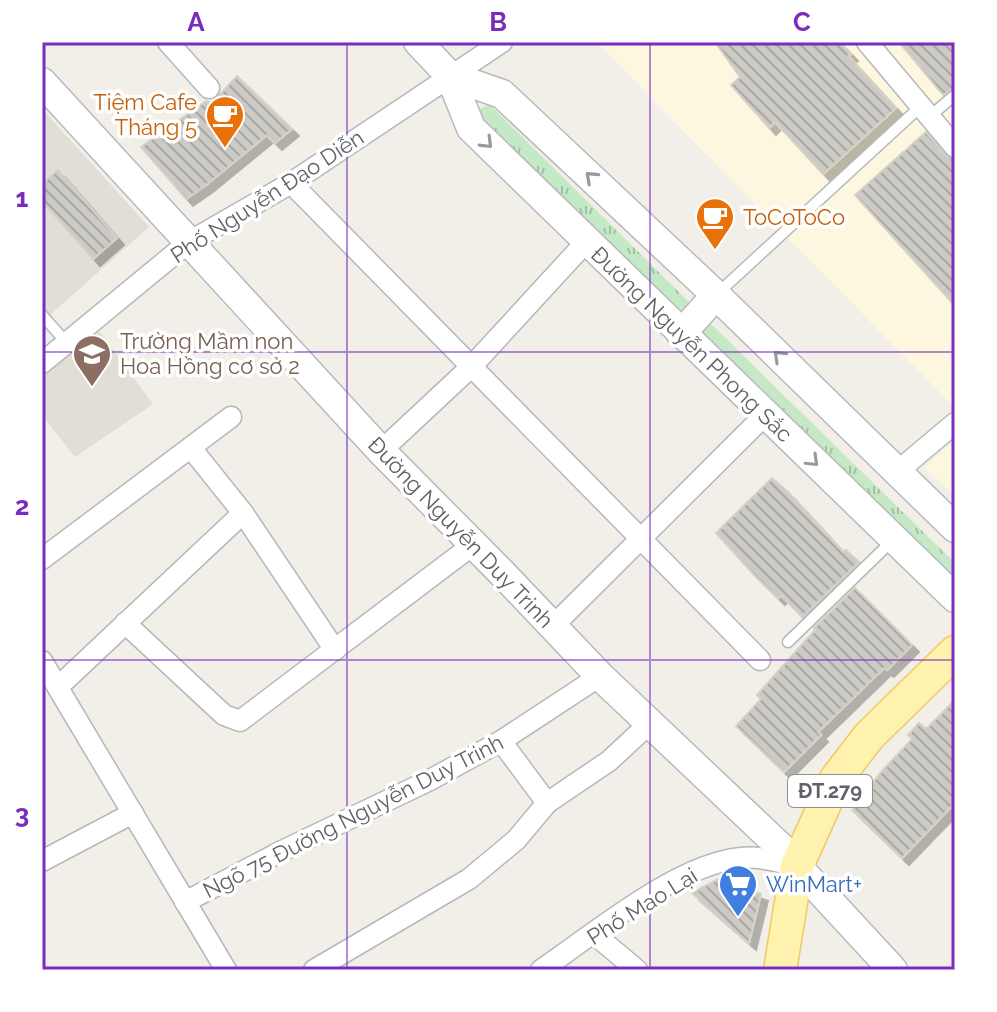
<svg xmlns="http://www.w3.org/2000/svg" width="997" height="1012" font-family="Raleway,sans-serif">
<defs>
<pattern id="grass-tufts" width="24" height="20" patternUnits="userSpaceOnUse" patternTransform="scale(2)"><rect width="24" height="20" fill="#c5e8c5"/><path d="M3 7l-1-3M5 7V3M7 7l1-3M15 17l-1-3M17 17v-4M19 17l1-3" fill="none" stroke="#a3c0a4"/></pattern>
<pattern id="building-back-hatch" width="6" height="6" patternUnits="userSpaceOnUse" patternTransform="scale(2)"><rect width="6" height="6" fill="#cccac5"/><path d="M-1 5l2 2M0 0l6 6M5-1l2 2" fill="none" stroke="#a9a8a4"/></pattern>
<filter id="shadow"><feDropShadow dx="7" dy="7" stdDeviation="0" flood-color="#0004"/></filter>
</defs>
<rect width="100%" height="100%" fill="#f1efe8"/>
<!-- commercial -->
<g fill="#fef7e0">
<polygon points="596,42 955,42 955,408"/>
<polygon points="955,439 955,493 954,495 924,468"/>
</g>
<!-- education -->
<g fill="#e1ded6">
<polygon points="42,109 149,227 42,322"/>
<polygon points="100,332 153,404 75,457 42,415 42,373"/>
</g>
<!-- grass -->
<g fill="url(#grass-tufts)">
<polygon points="489,104 691,304 685,318 479,118 480,109"/>
<polygon points="708,321 955,563 955,585 697,331"/>
</g>
<!-- building -->
<g fill="url(#building-back-hatch)" stroke="#d6d1c6" stroke-width="2" filter="url(#shadow)">
<polygon points="715,42 840,42 851,54 848,56 896,108 823,174 775,122 769,128 731,85 740,77"/>
<polygon points="899,42 955,42 955,87 943,95"/>
<polygon points="237,76 292,129 275,143 267,135 206,185 186,199 141,147 206,101 212,103"/>
<polygon points="926,132 945,155 955,160 955,306 855,195"/>
<polygon points="58,170 117,238 93,259 42,201 42,184"/>
<polygon points="772,478 788,492 843,552 846,550 859,562 802,617 781,595 778,598 756,577 716,533"/>
<polygon points="855,588 912,645 887,670 884,668 818,732 821,735 784,772 736,726 761,699 757,695 815,630 814,628"/>
<polygon points="955,700 955,803 902,858 852,810 873,788 871,785 882,771 912,739 908,735 919,723 926,729"/>
<polygon points="718,879 761,894 749,943 692,893"/>
</g>
<g fill="none" stroke-linecap="round" stroke-linejoin="round">
<!-- lane casing -->
<g stroke="#b5b8bc" stroke-width="13">
<g id="lane">
<polyline points="929,117 955,95"/>
<polyline points="718,293 920,107"/>
<polyline points="42,315 66,342"/>
<polyline points="788,642 893,540"/>
</g>
</g>
<!-- street casing -->
<g stroke="#b5b8bc" stroke-width="23">
<g id="street">
<polyline points="168,42 209,88"/>
<polyline points="867,42 955,147"/>
<polyline points="291,183 760,660"/>
<polyline points="42,363 189,242 291,183 502,42"/>
<polyline points="191,448 243,513 335,650"/>
<polyline points="381,451 472,366 586,242"/>
<polyline points="898,471 955,423"/>
<polyline points="42,559 231,417"/>
<polyline points="125,623 224,715 240,721 474,544"/>
<polyline points="553,626 765,415"/>
<polyline points="42,661 226,970"/>
<polyline points="58,687 243,513"/>
<polyline points="501,741 547,803"/>
<polyline points="42,861 133,813"/>
<polyline points="185,902 282,851 430,780 501,741 600,676"/>
<polyline points="594,934 637,970"/>
<polyline points="314,970 469,879 516,840 547,803 609,761 650,723"/>
<path d="M541,970c53,-36 136,-106 200,-112 19,-2 38,4 56,8"/>
</g>
</g>
<!-- secondary casing -->
<g stroke="#b6babf" stroke-width="31">
<g id="secondary">
<polyline points="418,42 450,76 471,128 955,598"/>
<polyline points="450,76 502,94 716,295 955,528"/>
<polyline points="42,82 381,451 502,573 600,676 791,857 797,866 893,970"/>
<polyline points="681,334 716,295"/>
</g>
</g>
<!-- primary casing -->
<g stroke="#f2c960" stroke-width="35">
<polyline id="primary" points="780,970 797,866 836,779 869,736 955,652"/>
</g>
<!-- lane -->
<use href="#lane" stroke="#fff" stroke-width="10"/>
<!-- street -->
<use href="#street" stroke="#fff" stroke-width="20"/>
<!-- secondary -->
<use href="#secondary" stroke="#fff" stroke-width="28"/>
<!-- primary -->
<use href="#primary" stroke="#fff2af" stroke-width="32"/>
</g>
<!-- one-way arrows -->
<defs><path id="oneway-chevron" d="M-2-3.5L2.5 0L-2 3.5" fill="none" stroke-width="1.6" stroke-linecap="round" stroke-linejoin="round" transform="scale(2)"/></defs>
<g stroke="#979a9d">
<use href="#oneway-chevron" transform="translate(487 143) rotate(45)"/>
<use href="#oneway-chevron" transform="translate(591 177) rotate(-137)"/>
<use href="#oneway-chevron" transform="translate(779 356) rotate(-136)"/>
<use href="#oneway-chevron" transform="translate(813 461) rotate(44)"/>
</g>
<!-- grid -->
<path fill="none" stroke="#7b2cbf" stroke-width="2" stroke-opacity="0.55" d="M347,42v928M650,42v928M42,352h913M42,660h913"/>
<!-- icons -->
<defs>
<g id="cafe-pin" transform="scale(2)"><path d="M0 17L-7.5 6A9.5 9.5 0 1 1 7.5 6Z" fill="#e8710a" stroke="#fff"/><path d="M-5.5-4.5H6V0H3Q3 3.5 0 3.5H-2.5Q-5.5 3.5-5.5 0ZM3-3.2v2h1.7v-2ZM-6 4.5H4V6H-6Z" fill="#fff"/></g>
<g id="school-pin" transform="scale(2)"><path d="M0 17L-7.5 6A9.5 9.5 0 1 1 7.5 6Z" fill="#8d6e63" stroke="#fff"/><path d="M0-5L7-2L0 1L-7-2ZM-4 1L0 2.5L4 1V4Q0 6-4 4Z" fill="#fff"/></g>
<g id="supermarket-pin" transform="scale(2)"><path d="M0 17L-7.5 6A9.5 9.5 0 1 1 7.5 6Z" fill="#3f7fe0" stroke="#fff"/><path d="M-6-5.5h2.5l.6 2H6L4.5 2H-2.5L-4.4-4H-6ZM-1.5 3.2a1.3 1.3 0 1 0 .1 0ZM3 3.2a1.3 1.3 0 1 0 .1 0Z" fill="#fff"/></g>
</defs>
<g fill-rule="evenodd">
<use href="#cafe-pin" x="225" y="115"/>
<use href="#cafe-pin" x="715" y="217"/>
<use href="#school-pin" x="92" y="354"/>
<use href="#supermarket-pin" x="738" y="884"/>
</g>
<g text-anchor="middle" dominant-baseline="central" stroke-width="7" stroke-linejoin="round" paint-order="stroke">
<!-- shield labels -->
<rect fill="#fff" stroke="#8f9295" stroke-width="2" x="788" y="775" width="84" height="32" rx="6"/>
<g font-size="20" font-weight="bold" fill="#5f6368">
<text x="830" y="791">ĐT.279</text>
</g>
<!-- food labels -->
<g font-size="22" fill="#c56008" stroke="#fff" text-anchor="end">
<text x="197" y="102">Tiệm Cafe<tspan x="197" dy="25">Tháng 5</tspan></text>
<text x="743" y="217" text-anchor="start">ToCoToCo</text>
</g>
<!-- street labels -->
<g font-size="22" fill="#5f6368" stroke="#fff">
<text transform="translate(267 196) rotate(-33)">Phố Nguyễn Đạo Diễn</text>
<text transform="translate(692 344) rotate(44)">Đường Nguyễn Phong Sắc</text>
<text transform="translate(461 532) rotate(46)">Đường Nguyễn Duy Trinh</text>
<text transform="translate(353 816) rotate(-27)">Ngõ 75 Đường Nguyễn Duy Trinh</text>
<text transform="translate(642 906) rotate(-32)">Phố Mao Lại</text>
</g>
<!-- education labels -->
<g font-size="22" fill="#785e54" stroke="#fff" text-anchor="start">
<text x="120" y="341">Trường Mầm non<tspan x="120" dy="25">Hoa Hồng cơ sở 2</tspan></text>
</g>
<!-- shop labels -->
<g font-size="22" fill="#366cbe" stroke="#fff" text-anchor="start">
<text x="766" y="884">WinMart+</text>
</g>
</g>
<!-- border -->
<rect width="997" height="1012" fill="none" stroke="#ffffff" stroke-width="88"/>
<rect x="44" y="44" width="909" height="924" fill="none" stroke="#7b2cbf" stroke-width="3"/>
<g font-size="26" text-anchor="middle" font-weight="bold" fill="#7b2cbf">
<text x="196" y="31">A</text>
<text x="498" y="31">B</text>
<text x="802" y="31">C</text>
<text x="22" y="207">1</text>
<text x="22" y="515">2</text>
<text x="22" y="823">3</text>
</g>
</svg>
